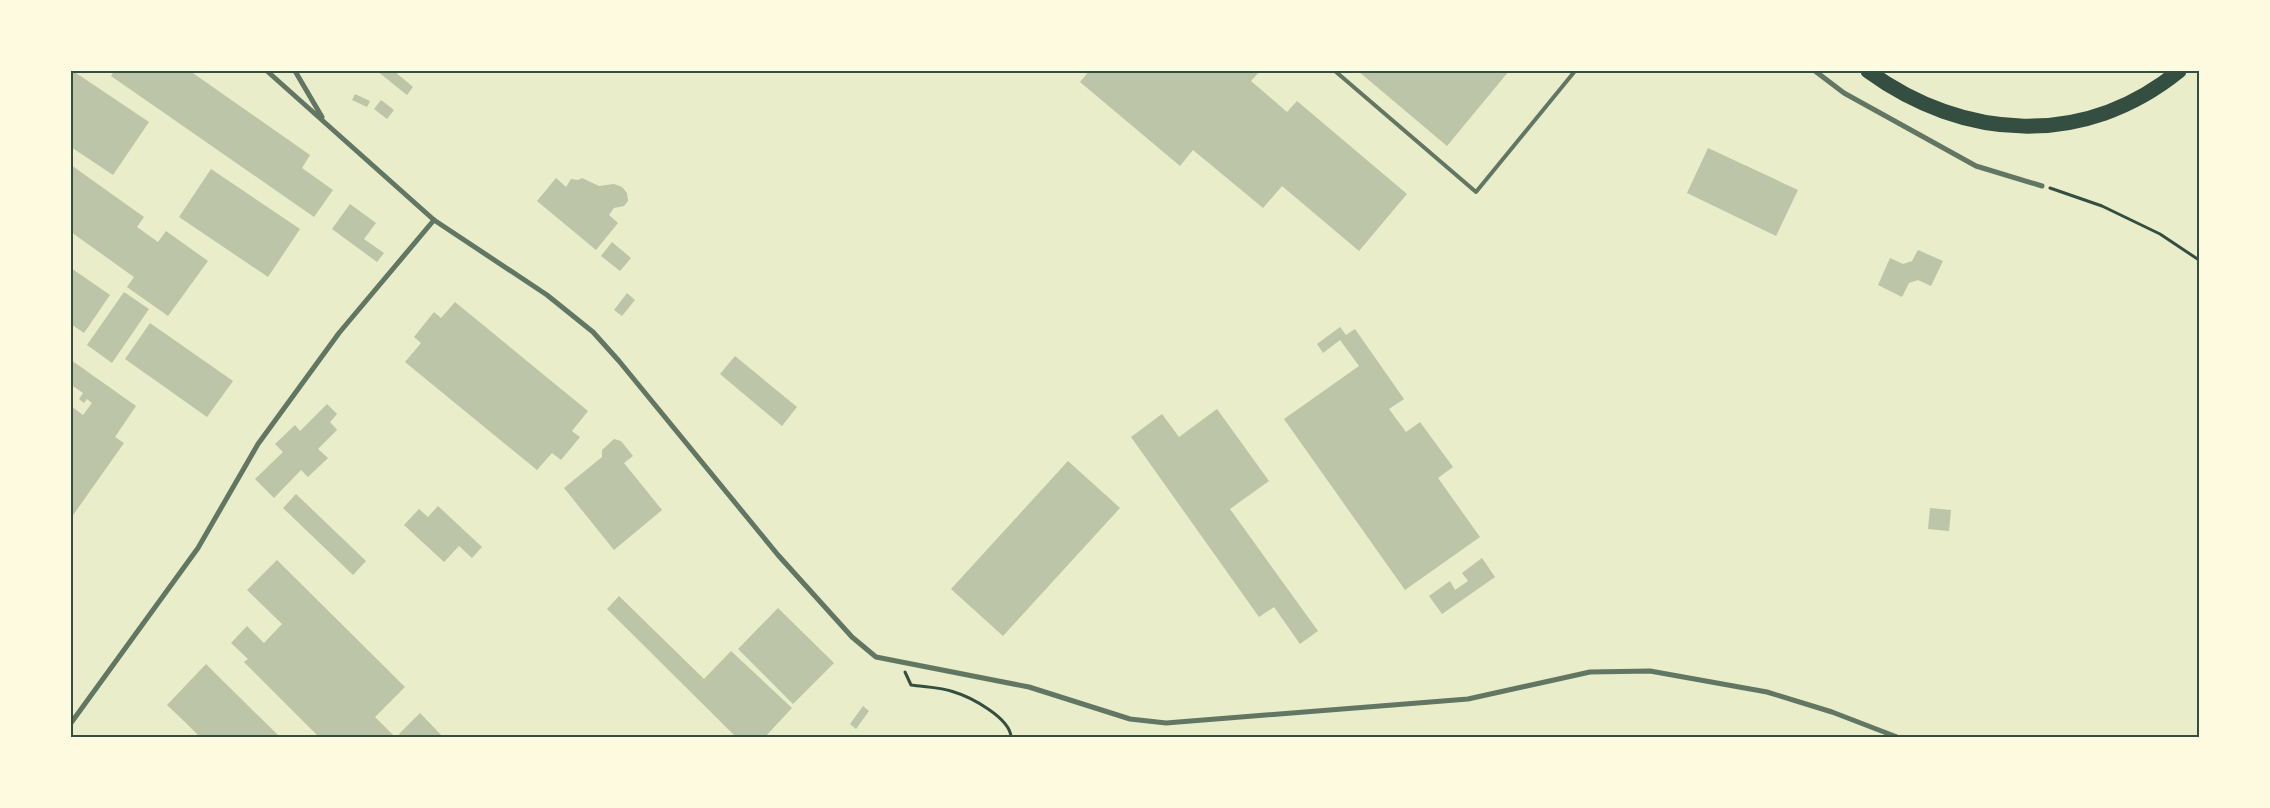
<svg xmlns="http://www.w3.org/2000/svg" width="2270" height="808" font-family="'Nunito Sans',sans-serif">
<rect width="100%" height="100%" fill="#e9edc9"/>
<!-- building -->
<g fill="#bcc5a7">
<polygon points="73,71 149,122 113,175 71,147 71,74"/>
<polygon points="114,71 190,71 310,155 302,168 333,190 314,217 111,76"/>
<polygon points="377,71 394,71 413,87 407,95"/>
<polygon points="1089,71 1260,71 1251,81 1287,112 1297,101 1407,194 1359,251 1282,186 1263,208 1193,150 1180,166 1080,82"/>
<polygon points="1358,71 1509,71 1447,146"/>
<polygon points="355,94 370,101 367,107 352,100"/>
<polygon points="381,100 394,110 387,119 374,109"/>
<polygon points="1708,148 1798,190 1776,236 1687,193"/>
<polygon points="71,165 144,217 137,227 158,242 166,231 208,261 168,316 127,287 134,277 71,232"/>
<polygon points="211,169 300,229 268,277 179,217"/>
<polygon points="556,178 566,187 571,179 578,180 582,178 599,186 614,184 622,187 627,193 628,201 624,206 614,208 609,215 618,223 596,250 537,201"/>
<polygon points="350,204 376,223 364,239 384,253 377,262 332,229"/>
<polygon points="612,242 631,258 620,271 601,256"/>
<polygon points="1918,250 1943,261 1931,286 1918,280 1909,283 1902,297 1878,285 1890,258 1903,264 1912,261"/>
<polygon points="71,268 110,295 84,333 71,324"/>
<polygon points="124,292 149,309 112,363 87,345"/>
<polygon points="627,293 635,300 622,316 614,310"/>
<polygon points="455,302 588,411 572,431 580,437 561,460 552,453 537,470 405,362 421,343 414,337 434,312 441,318"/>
<polygon points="150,323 233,381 207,417 125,359"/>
<polygon points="1340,327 1346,335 1355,329 1404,399 1389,409 1406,432 1420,422 1453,467 1438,478 1480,537 1405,590 1284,419 1359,366 1340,340 1323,353 1317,344"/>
<polygon points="735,356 797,407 782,426 720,374"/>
<polygon points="71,360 136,406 115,437 124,443 71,518 71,406 83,415 92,403 87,399 84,403 79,399 83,393 73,386 71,389"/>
<polygon points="327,404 337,414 330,422 337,430 318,449 328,458 308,477 301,470 274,498 255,479 283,452 275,444 295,425 300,431"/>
<polygon points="1217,409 1269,481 1230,509 1318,631 1300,644 1274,607 1259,617 1131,437 1162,414 1179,437"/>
<polygon points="614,439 621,441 633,456 624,463 662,510 614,550 564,488 602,457 602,450"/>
<polygon points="1068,461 1120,508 1003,636 951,589"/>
<polygon points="296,494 366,561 353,575 283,508"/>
<polygon points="438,506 482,547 472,558 459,546 444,562 404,525 419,509 428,517"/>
<polygon points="1930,508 1951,510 1949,531 1928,529"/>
<polygon points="1482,558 1495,577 1442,614 1429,596 1450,581 1455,590 1468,581 1462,573"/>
<polygon points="277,560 405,687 375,717 395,737 319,737 244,662 248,659 231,643 247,626 264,643 282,624 247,590"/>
<polygon points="619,596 704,679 731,651 792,708 765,737 736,737 607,609"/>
<polygon points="778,608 834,663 793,704 738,649"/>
<polygon points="206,664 226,684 280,737 200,737 187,724 167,705"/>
<polygon points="863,706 869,711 856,729 850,724"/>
<polygon points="420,713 443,737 402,737 399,734"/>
</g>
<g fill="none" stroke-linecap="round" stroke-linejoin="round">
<!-- path -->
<g stroke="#344e41" stroke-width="3">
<polyline points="2050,188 2102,206 2160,234 2199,260"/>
<path d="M905,672l6,13c13,2 30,2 43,7 17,5 56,26 57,45"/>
</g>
<!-- service -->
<polyline stroke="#617663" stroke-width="4" points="1335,71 1476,192 1575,71"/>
<!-- minor -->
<g stroke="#617663" stroke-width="5">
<polyline points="267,71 434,220 547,295 593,332 619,361 778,555 852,637 876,657 1029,687 1130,719 1166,723 1468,699 1590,672 1650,671 1767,692 1832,712 1897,737"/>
<polyline points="295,71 322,117"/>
<polyline points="1815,71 1844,93 1976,166 2042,186"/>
<polyline points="71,723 198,548 258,444 339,333 434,220"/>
</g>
<!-- motorway -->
<path stroke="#344e41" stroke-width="15" d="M1868,71c96,70 216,77 311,0"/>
</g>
<!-- border -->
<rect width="2270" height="808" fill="none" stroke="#fefae0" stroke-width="145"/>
<rect x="72" y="72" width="2126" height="664" fill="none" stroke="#344e41" stroke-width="2"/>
</svg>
